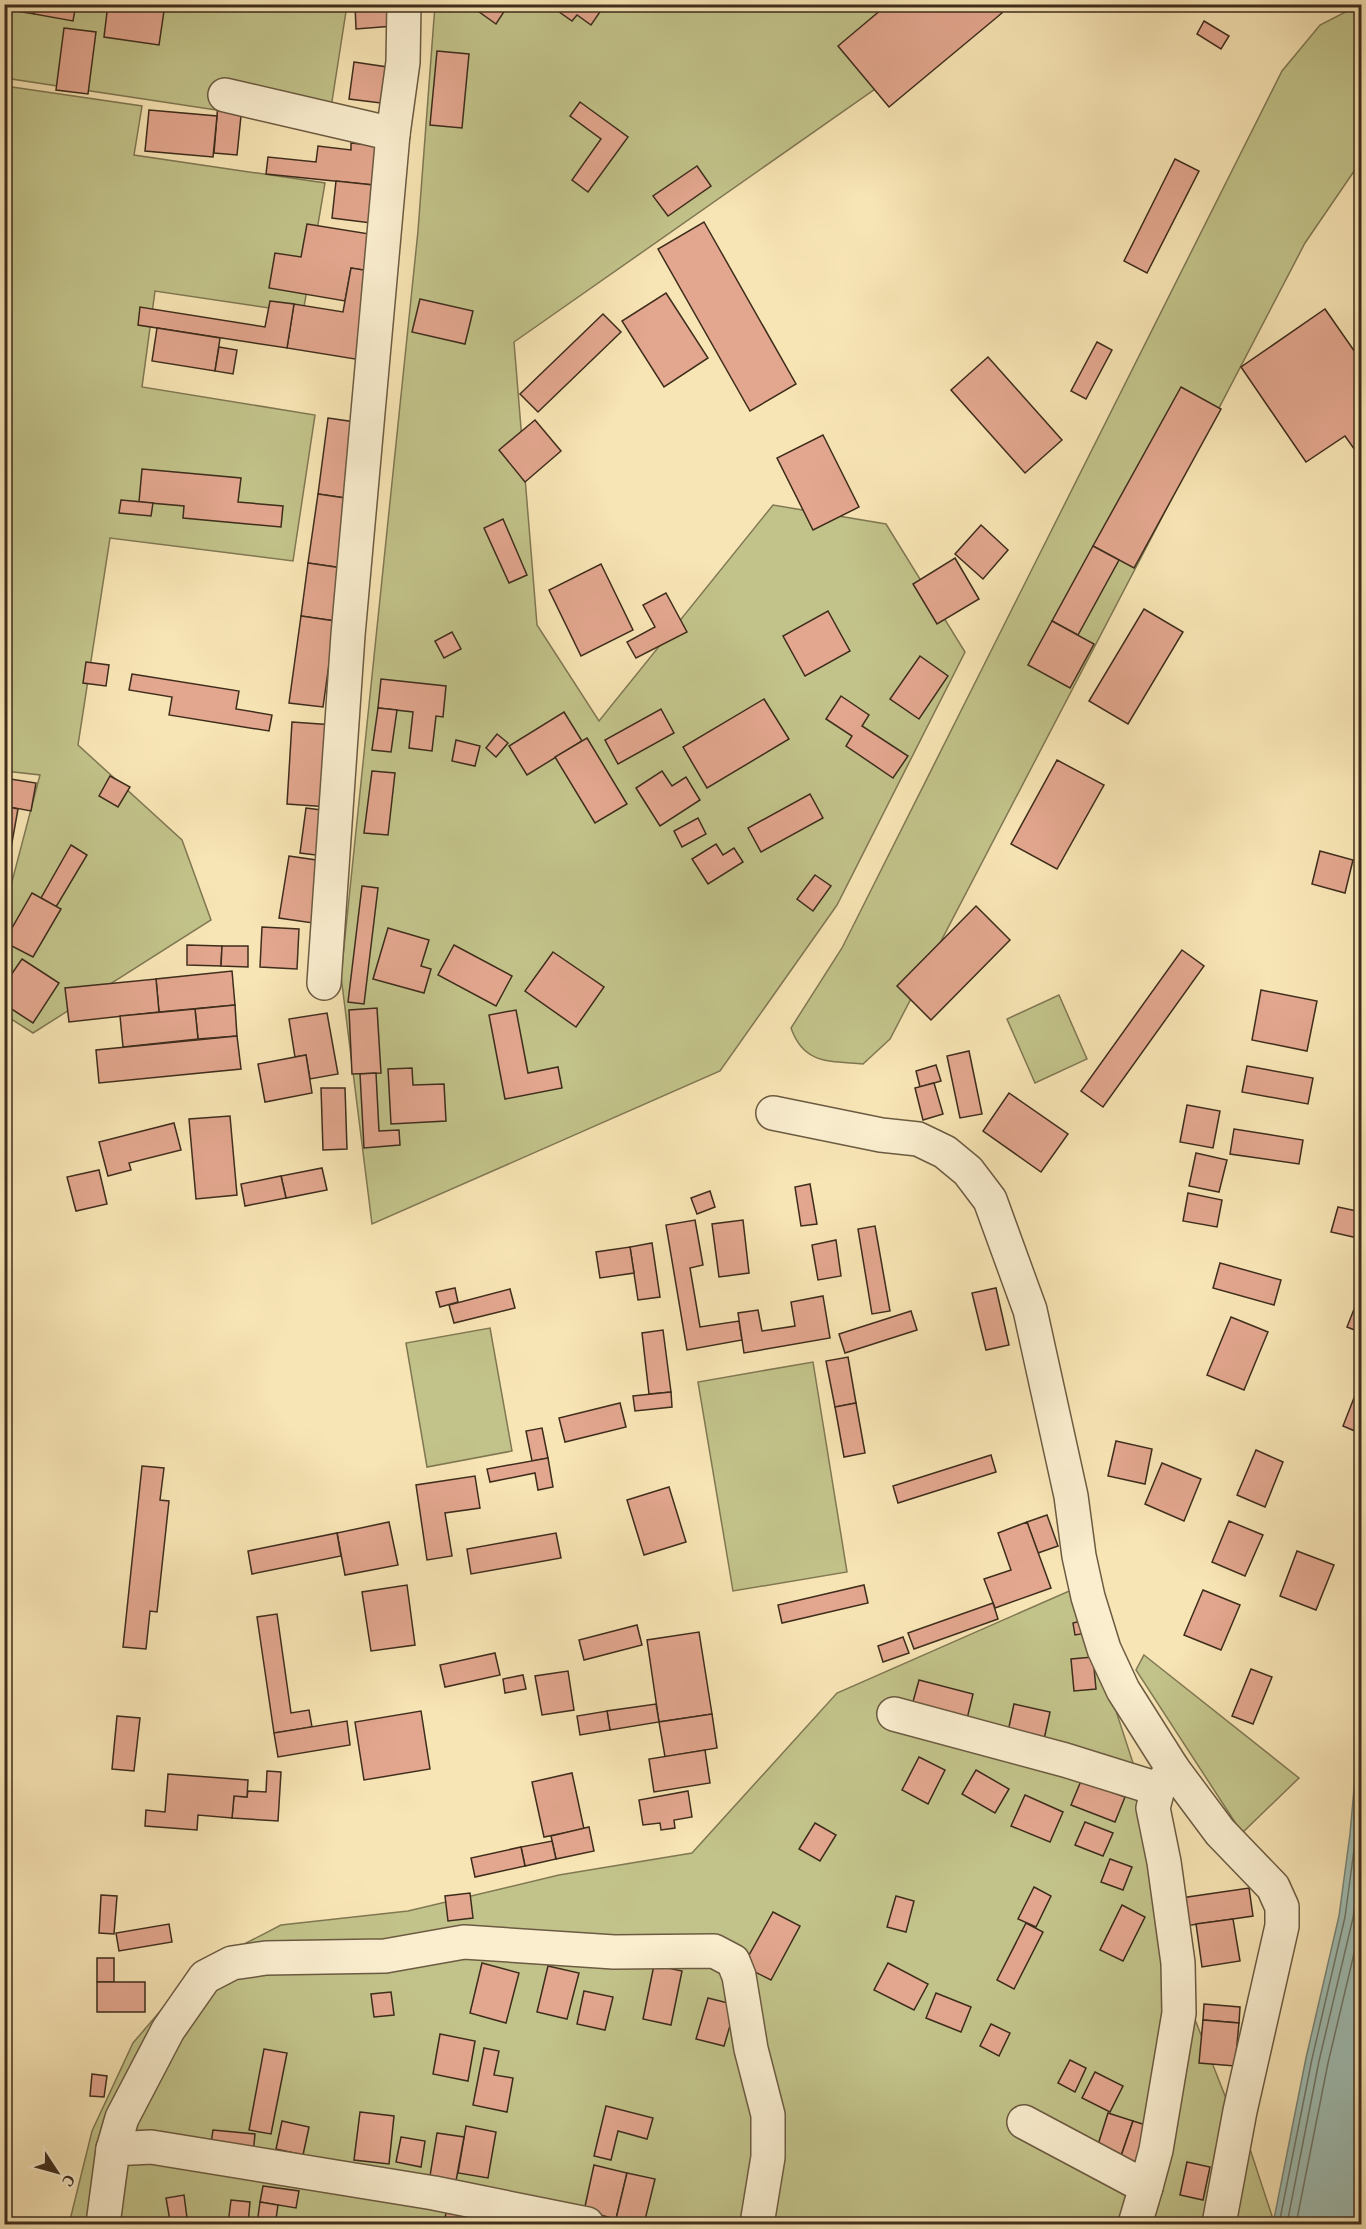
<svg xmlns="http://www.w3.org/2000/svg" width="1366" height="2229" font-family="Vollkorn,serif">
<rect width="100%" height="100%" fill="#f8e5b5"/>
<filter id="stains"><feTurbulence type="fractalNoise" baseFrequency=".00333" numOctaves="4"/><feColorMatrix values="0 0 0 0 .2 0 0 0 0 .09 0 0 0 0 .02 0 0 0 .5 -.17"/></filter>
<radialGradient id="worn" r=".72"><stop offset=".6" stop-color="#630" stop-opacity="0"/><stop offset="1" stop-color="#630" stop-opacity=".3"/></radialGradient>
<!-- green -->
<g fill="#c2c38a" stroke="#807853" stroke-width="1.5">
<polygon points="4,5 347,5 328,127 5,78"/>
<polygon points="435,5 995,5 514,342 537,625 599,721 773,505 886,524 965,652 837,905 720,1071 372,1224 341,976 418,231"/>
<path d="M1359,5h2v156l-56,82 -415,796 -27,25c-33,-3 -59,1 -72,-36l51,-80 440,-877 38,-46z"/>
<polygon points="5,86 142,106 134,155 325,183 303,313 155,291 142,387 315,415 293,561 110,538 78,745 182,840 211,920 33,1033 5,1015 4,912 40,775 5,771"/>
<polygon points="1059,995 1087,1059 1035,1083 1007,1019"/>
<polygon points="490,1328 512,1451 427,1467 406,1343"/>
<polygon points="813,1362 847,1572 733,1591 698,1382"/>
<polygon points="1076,1588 1161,1849 1192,2012 1233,2116 1216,2224 69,2224 92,2131 133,2043 196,1969 281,1925 408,1911 559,1875 692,1853 837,1693"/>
<polygon points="1144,1655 1299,1778 1242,1833 1136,1670"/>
<polygon points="1247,2140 1274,2222 1273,2224 1232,2224"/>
</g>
<!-- water -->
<polygon fill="#9fbeb4" stroke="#788477" stroke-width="1.5" points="1361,1710 1361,2224 1273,2224 1306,2058 1339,1916 1350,1834"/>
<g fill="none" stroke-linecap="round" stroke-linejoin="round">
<!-- shore -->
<g stroke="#6e7668" stroke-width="1.5">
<polyline points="1279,2224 1312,2059 1345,1917 1356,1835 1362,1763"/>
<polyline points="1287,2224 1319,2061 1353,1918 1362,1853"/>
<polyline points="1296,2224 1328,2063 1362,1920"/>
</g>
</g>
<!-- building -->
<g fill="#e3a78f" stroke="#3e2d1c" stroke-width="1.5">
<polygon points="4,4 35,4 34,14 4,9"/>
<polygon points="35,4 76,4 73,21 34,14"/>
<polygon points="108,4 165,4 159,45 104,37"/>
<polygon points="355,4 392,4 394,26 356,29"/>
<polygon points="468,4 509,4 496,24"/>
<polygon points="548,4 596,4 602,9 591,25 577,15 572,21"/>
<polygon points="888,4 994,4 1002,13 889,107 838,46"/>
<polygon points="1204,21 1229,36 1221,49 1197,34"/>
<polygon points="64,28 96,32 88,94 56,90"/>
<polygon points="437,51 469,54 462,128 430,125"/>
<polygon points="354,62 394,68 389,104 349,99"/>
<polygon points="580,102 628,137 588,192 572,180 601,139 570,116"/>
<polygon points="218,103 242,106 237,155 214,153"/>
<polygon points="149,110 217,116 213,157 145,151"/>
<polygon points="351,143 378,146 373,185 266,174 268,157 316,162 318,146 351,150"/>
<polygon points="1175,159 1199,171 1147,273 1124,261"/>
<polygon points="697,166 711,186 668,216 653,196"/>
<polygon points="336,181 383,186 379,224 332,218"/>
<polygon points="704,222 796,384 750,411 658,249"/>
<polygon points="307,224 382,236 376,272 351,268 345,301 269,288 275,253 301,257"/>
<polygon points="351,268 376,272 361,360 287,348 294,304 343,312"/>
<polygon points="666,293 708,358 664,387 622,321"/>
<polygon points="420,299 473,311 465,344 412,332"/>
<polygon points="270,301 294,304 287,348 138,325 140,307 265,327"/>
<polygon points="1325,309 1362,362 1362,460 1345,436 1306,462 1241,367"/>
<polygon points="603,314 621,332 538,412 520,394"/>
<polygon points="157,328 220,338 215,371 152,361"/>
<polygon points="1097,342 1112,350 1086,399 1071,391"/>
<polygon points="219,347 237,350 233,374 215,371"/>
<polygon points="988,357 1062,440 1025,473 951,390"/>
<polygon points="1181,387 1221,409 1134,568 1093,546"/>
<polygon points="328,418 362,423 352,499 318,494"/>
<polygon points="535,420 561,451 525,482 499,450"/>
<polygon points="823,435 859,507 813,530 777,458"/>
<polygon points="142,469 241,478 238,502 283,506 281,527 183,518 184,506 139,502"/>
<polygon points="318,494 352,499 342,568 308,563"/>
<polygon points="121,500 153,503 151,516 119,513"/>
<polygon points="503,519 527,575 509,583 484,528"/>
<polygon points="981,525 1008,550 983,579 955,554"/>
<polygon points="1093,546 1119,560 1078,635 1052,621"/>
<polygon points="955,558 979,599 937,624 913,584"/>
<polygon points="308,563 342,568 335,621 301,616"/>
<polygon points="601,564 633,630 581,656 549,590"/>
<polygon points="666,593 687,632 636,658 627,642 655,627 643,605"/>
<polygon points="1144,609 1183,632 1128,724 1089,701"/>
<polygon points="828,611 850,651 805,676 783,636"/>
<polygon points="301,616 335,621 323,707 289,703"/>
<polygon points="1052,621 1094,644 1070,688 1028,665"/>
<polygon points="452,632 461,649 444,658 435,641"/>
<polygon points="920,656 948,676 919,719 890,699"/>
<polygon points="86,662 109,665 106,686 83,683"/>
<polygon points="132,674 239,691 236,709 272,715 269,731 169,715 172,697 129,690"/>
<polygon points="381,679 446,686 443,717 436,716 432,751 409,748 413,712 378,708"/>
<polygon points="841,696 869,715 862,726 908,756 893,778 846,746 852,736 826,719"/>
<polygon points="764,699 789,739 707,788 683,747"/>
<polygon points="378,708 397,710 391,752 372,750"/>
<polygon points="661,709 674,733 618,764 605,740"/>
<polygon points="564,712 582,741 527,775 509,746"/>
<polygon points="292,722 334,725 329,807 287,804"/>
<polygon points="497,734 508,743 496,757 486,748"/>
<polygon points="587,738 627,804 595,823 555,757"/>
<polygon points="456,740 480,746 475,766 452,761"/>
<polygon points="1057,760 1104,785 1057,869 1011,844"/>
<polygon points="372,771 395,773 388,835 364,833"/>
<polygon points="662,771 672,786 686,777 700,800 660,826 636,788"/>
<polygon points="110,776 130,787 118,807 99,796"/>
<polygon points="4,778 36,783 31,811 4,806"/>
<polygon points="810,794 823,818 761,852 748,828"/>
<polygon points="4,806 18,809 6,876 4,876"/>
<polygon points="306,808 329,811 324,856 300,853"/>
<polygon points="698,818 706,834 682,847 674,831"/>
<polygon points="716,844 723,855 734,848 743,862 708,884 692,859"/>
<polygon points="71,845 87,855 56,907 41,898"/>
<polygon points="1320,851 1353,860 1345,893 1312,884"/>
<polygon points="289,856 323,861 313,923 279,918"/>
<polygon points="815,875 831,886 813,911 797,899"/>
<polygon points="362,886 378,888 364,1004 348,1002"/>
<polygon points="32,893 61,909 33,957 4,942"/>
<polygon points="976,906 1010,940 931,1020 897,986"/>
<polygon points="262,927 299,929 297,969 260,967"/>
<polygon points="388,928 429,940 421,966 431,969 424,993 373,979"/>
<polygon points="187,945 222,946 221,966 187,965"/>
<polygon points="454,945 512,976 496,1006 438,975"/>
<polygon points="222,946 248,946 248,967 221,966"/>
<polygon points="1182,950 1204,966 1103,1107 1081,1091"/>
<polygon points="553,952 604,987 576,1027 525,991"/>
<polygon points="22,959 59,983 33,1023 4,1004 4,985"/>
<polygon points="232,971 235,1005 159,1012 156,979"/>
<polygon points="156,979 159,1012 69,1022 65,988"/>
<polygon points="1261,990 1317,1001 1307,1051 1252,1040"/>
<polygon points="235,1005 237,1036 198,1039 195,1009"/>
<polygon points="377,1008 381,1073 352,1074 349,1010"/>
<polygon points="195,1009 198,1039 123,1047 120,1016"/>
<polygon points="516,1010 528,1073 558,1067 562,1088 505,1099 489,1015"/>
<polygon points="327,1013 338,1074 310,1079 306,1055 295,1057 289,1019"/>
<polygon points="237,1036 241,1069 99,1083 96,1050"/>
<polygon points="969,1051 982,1114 960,1118 947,1056"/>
<polygon points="306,1055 312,1093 265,1102 258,1064"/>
<polygon points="936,1065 941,1081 920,1087 916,1071"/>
<polygon points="1247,1066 1313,1078 1308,1104 1242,1092"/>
<polygon points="412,1068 413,1085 444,1084 446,1121 391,1124 388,1069"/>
<polygon points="376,1073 379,1131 399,1130 400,1145 364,1148 360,1074"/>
<polygon points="934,1083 943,1114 923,1120 915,1088"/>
<polygon points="321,1088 345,1088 347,1149 323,1150"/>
<polygon points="1009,1093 1068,1134 1041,1172 983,1131"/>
<polygon points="1187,1105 1220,1111 1213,1148 1180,1142"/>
<polygon points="230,1116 237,1195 196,1199 189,1119"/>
<polygon points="174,1123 181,1150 129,1163 131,1170 108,1176 99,1142"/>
<polygon points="1234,1129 1303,1140 1299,1164 1230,1154"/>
<polygon points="1196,1153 1227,1160 1219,1192 1189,1186"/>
<polygon points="322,1168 327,1190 286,1198 281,1176"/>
<polygon points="99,1170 107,1204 76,1211 67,1177"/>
<polygon points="281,1176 286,1198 245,1206 241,1184"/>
<polygon points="810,1184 817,1224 801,1226 795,1187"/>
<polygon points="710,1191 715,1207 697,1214 691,1198"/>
<polygon points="1188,1193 1222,1200 1217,1227 1183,1221"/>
<polygon points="1338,1207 1362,1212 1362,1239 1331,1232"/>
<polygon points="695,1220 703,1265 690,1268 700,1327 739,1321 742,1340 687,1350 666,1225"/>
<polygon points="743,1220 749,1273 719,1277 712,1224"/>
<polygon points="875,1226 890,1311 872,1314 858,1229"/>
<polygon points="836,1240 841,1276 818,1280 812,1245"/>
<polygon points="652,1243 660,1297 638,1300 630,1247"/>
<polygon points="630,1247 634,1273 600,1278 596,1252"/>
<polygon points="1220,1263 1281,1280 1274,1305 1213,1288"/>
<polygon points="455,1288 458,1302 440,1307 436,1292"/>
<polygon points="996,1288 1009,1345 986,1350 972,1293"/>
<polygon points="510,1289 515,1308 454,1323 449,1305"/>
<polygon points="1360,1294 1362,1294 1362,1333 1347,1327"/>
<polygon points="823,1296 830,1338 744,1353 738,1313 758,1310 762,1331 795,1326 791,1302"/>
<polygon points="911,1311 917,1330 845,1353 839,1334"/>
<polygon points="1231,1317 1268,1332 1244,1390 1207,1375"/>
<polygon points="663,1330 671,1392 649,1394 642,1333"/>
<polygon points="848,1357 856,1403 835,1407 826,1361"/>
<polygon points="1361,1380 1362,1380 1362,1434 1343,1426"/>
<polygon points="671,1392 672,1407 635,1411 633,1396"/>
<polygon points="620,1403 626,1427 565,1442 559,1418"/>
<polygon points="856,1403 865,1453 844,1457 835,1407"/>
<polygon points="542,1428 548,1458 532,1461 526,1431"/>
<polygon points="1116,1441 1152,1449 1145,1484 1108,1476"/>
<polygon points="1256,1450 1283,1462 1265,1507 1237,1495"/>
<polygon points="991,1455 996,1472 898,1503 893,1486"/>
<polygon points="548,1458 553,1487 538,1490 535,1473 490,1482 487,1469"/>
<polygon points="1162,1463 1201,1479 1184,1521 1145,1504"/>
<polygon points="142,1466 164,1468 160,1500 169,1501 157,1612 150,1611 146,1649 123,1647"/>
<polygon points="475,1476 480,1508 445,1513 452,1556 427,1560 416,1485"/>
<polygon points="669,1487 686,1542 644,1555 627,1500"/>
<polygon points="1047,1515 1058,1546 1038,1553 1027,1522"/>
<polygon points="1229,1521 1263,1535 1245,1576 1212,1562"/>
<polygon points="389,1522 398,1565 345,1575 337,1533"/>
<polygon points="1027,1522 1051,1588 995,1608 984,1579 1011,1570 998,1533"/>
<polygon points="337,1533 341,1556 252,1574 248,1551"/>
<polygon points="556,1533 561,1558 471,1574 467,1549"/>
<polygon points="1297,1551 1334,1565 1316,1610 1280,1596"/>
<polygon points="407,1585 415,1645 371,1651 362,1592"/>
<polygon points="864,1585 868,1603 782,1623 778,1605"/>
<polygon points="1203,1590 1240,1605 1221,1650 1184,1635"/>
<polygon points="993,1603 998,1619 914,1649 908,1633"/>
<polygon points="277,1614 291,1713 309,1710 312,1727 274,1733 257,1617"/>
<polygon points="1085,1620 1087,1633 1075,1635 1073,1623"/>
<polygon points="637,1625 642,1645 584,1660 579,1640"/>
<polygon points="699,1632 712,1714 659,1722 647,1640"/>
<polygon points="903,1637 909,1653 883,1662 878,1646"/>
<polygon points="495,1653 500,1675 445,1687 440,1665"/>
<polygon points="1093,1657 1096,1689 1074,1691 1071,1659"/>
<polygon points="1251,1669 1272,1677 1253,1724 1232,1716"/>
<polygon points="568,1671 574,1710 542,1715 535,1676"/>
<polygon points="523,1675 526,1689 505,1693 503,1679"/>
<polygon points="919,1680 973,1694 966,1723 911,1709"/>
<polygon points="656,1704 659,1722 610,1730 607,1711"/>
<polygon points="1014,1704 1050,1712 1043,1744 1007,1736"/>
<polygon points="421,1711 430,1769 364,1780 355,1722"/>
<polygon points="607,1711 610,1730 580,1735 577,1716"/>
<polygon points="712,1714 717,1748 665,1757 659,1722"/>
<polygon points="117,1716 140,1718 134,1771 112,1769"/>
<polygon points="347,1721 350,1745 278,1757 274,1733"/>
<polygon points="705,1750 710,1783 654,1792 649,1759"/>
<polygon points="919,1757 945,1770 928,1804 902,1790"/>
<polygon points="976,1770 1009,1789 995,1813 962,1794"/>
<polygon points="267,1771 281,1772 278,1821 232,1818 234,1796 247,1797 248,1791 266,1792"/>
<polygon points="572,1773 584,1829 544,1837 532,1782"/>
<polygon points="168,1774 248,1780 247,1797 234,1796 232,1818 198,1815 197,1830 145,1826 146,1810 165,1812"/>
<polygon points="1081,1781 1125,1797 1115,1822 1071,1805"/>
<polygon points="688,1791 692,1817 674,1820 675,1828 661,1830 660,1823 643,1825 639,1800"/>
<polygon points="1025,1795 1063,1812 1050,1842 1011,1826"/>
<polygon points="1085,1822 1113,1833 1103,1856 1075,1845"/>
<polygon points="815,1823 836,1835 820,1861 799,1849"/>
<polygon points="589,1827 594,1851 556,1859 551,1836"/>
<polygon points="552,1841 556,1859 525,1866 521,1847"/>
<polygon points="521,1847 525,1866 475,1877 471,1858"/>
<polygon points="1110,1859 1132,1867 1123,1890 1101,1882"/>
<polygon points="1034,1887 1051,1896 1036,1927 1018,1919"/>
<polygon points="1249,1888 1253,1916 1185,1926 1181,1898"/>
<polygon points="470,1893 473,1918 448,1921 445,1896"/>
<polygon points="101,1895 117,1896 114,1934 99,1933"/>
<polygon points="896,1896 914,1901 906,1932 887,1927"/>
<polygon points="1122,1905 1145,1917 1123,1961 1100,1950"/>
<polygon points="773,1912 800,1926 771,1980 743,1966"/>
<polygon points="1233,1919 1240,1961 1202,1967 1196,1924"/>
<polygon points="1026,1923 1043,1932 1014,1989 997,1980"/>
<polygon points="169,1924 172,1942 119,1951 116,1933"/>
<rect x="97" y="1958" width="17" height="24"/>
<polygon points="482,1963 519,1973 506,2023 470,2013"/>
<polygon points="888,1963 928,1984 914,2010 874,1990"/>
<polygon points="654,1965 682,1971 671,2025 643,2019"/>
<polygon points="548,1966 579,1973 567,2019 537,2012"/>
<rect x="97" y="1982" width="48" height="30"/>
<polygon points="584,1991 613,1997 605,2030 577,2024"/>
<polygon points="391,1992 394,2015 374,2017 371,1994"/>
<polygon points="936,1993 971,2007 961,2032 926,2018"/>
<polygon points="708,1998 736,2005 724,2046 696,2039"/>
<polygon points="1204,2004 1240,2007 1239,2023 1203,2020"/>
<polygon points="1203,2020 1239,2023 1235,2066 1199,2063"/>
<polygon points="991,2024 1010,2033 999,2056 980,2046"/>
<polygon points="440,2034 475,2041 468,2081 433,2074"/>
<polygon points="484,2048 499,2051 494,2075 513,2078 507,2112 473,2105"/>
<polygon points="264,2049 287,2053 271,2134 249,2130"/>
<polygon points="1070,2060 1086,2068 1075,2092 1058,2083"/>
<polygon points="1095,2072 1123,2086 1110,2112 1082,2098"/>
<polygon points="92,2074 107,2076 104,2097 90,2096"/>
<polygon points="606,2106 653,2118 647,2139 618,2131 611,2160 594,2156"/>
<polygon points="360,2112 394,2116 389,2164 354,2160"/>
<polygon points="1108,2113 1133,2121 1120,2159 1096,2151"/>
<polygon points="282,2121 309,2127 303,2155 276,2149"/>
<polygon points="1133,2121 1152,2127 1140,2165 1120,2159"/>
<polygon points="466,2126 496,2132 488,2178 458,2173"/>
<polygon points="213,2130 255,2134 253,2155 210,2150"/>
<polygon points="437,2133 464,2137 456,2181 430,2176"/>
<polygon points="401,2137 425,2141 421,2167 396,2162"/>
<polygon points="1187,2162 1210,2167 1203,2200 1180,2195"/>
<polygon points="594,2165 627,2173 616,2219 584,2211"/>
<polygon points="627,2173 655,2179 644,2224 616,2219"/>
<polygon points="263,2186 299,2191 296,2208 260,2202"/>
<polygon points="184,2195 187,2218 170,2221 166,2198"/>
<polygon points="231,2200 250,2202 248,2224 228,2224"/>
<polygon points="260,2202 278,2205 276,2219 296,2222 296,2224 257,2224"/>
<polygon points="446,2213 462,2215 461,2224 444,2224"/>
<polygon points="469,2219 485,2221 485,2224 468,2224"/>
</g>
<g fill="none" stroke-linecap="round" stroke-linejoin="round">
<!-- minor casing -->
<g stroke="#6c5b42" stroke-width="36">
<g id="minor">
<polyline points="225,95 393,134"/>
<polyline points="324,983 348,635 393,134 403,62 404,4"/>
<polyline points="773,1113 881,1135 918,1139 945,1152 968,1171 990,1200 1030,1310 1071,1496 1079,1556 1088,1597 1104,1649 1123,1690 1173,1769 1220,1832 1273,1887 1282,1907 1282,1926 1240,2111 1219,2224"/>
<polyline points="894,1714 1065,1760 1158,1789"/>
<polyline points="1024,2122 1146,2187 1156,2150 1179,2013 1178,1963 1164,1862 1153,1808 1158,1789 1173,1769"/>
<polyline points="113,2149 122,2118 168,2030 205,1977 232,1963 266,1958 385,1956 464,1942 614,1952 714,1951 733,1961 739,1976 751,2049 768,2115 768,2157 757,2224"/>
<polyline points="103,2224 113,2149 151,2147 434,2193 587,2224"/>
<polyline points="1135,2224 1146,2187"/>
</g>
</g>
<!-- minor -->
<use href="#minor" stroke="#faeecf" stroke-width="33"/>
</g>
<!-- margin -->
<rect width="1366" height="2229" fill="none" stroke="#f8e5b5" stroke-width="24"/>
<rect x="6" y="6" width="1354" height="2217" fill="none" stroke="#3e2d1c" stroke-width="3"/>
<rect x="12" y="12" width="1342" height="2205" fill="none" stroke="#3e2d1c" stroke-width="1.5"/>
<!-- north arrow -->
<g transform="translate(57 2172) rotate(126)" stroke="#faeecf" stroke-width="4.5" paint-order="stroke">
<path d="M0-4.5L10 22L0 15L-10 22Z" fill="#3e2d1c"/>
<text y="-9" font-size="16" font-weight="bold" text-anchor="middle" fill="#3e2d1c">С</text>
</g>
<rect width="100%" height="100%" filter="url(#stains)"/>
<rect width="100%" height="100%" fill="url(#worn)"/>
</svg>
